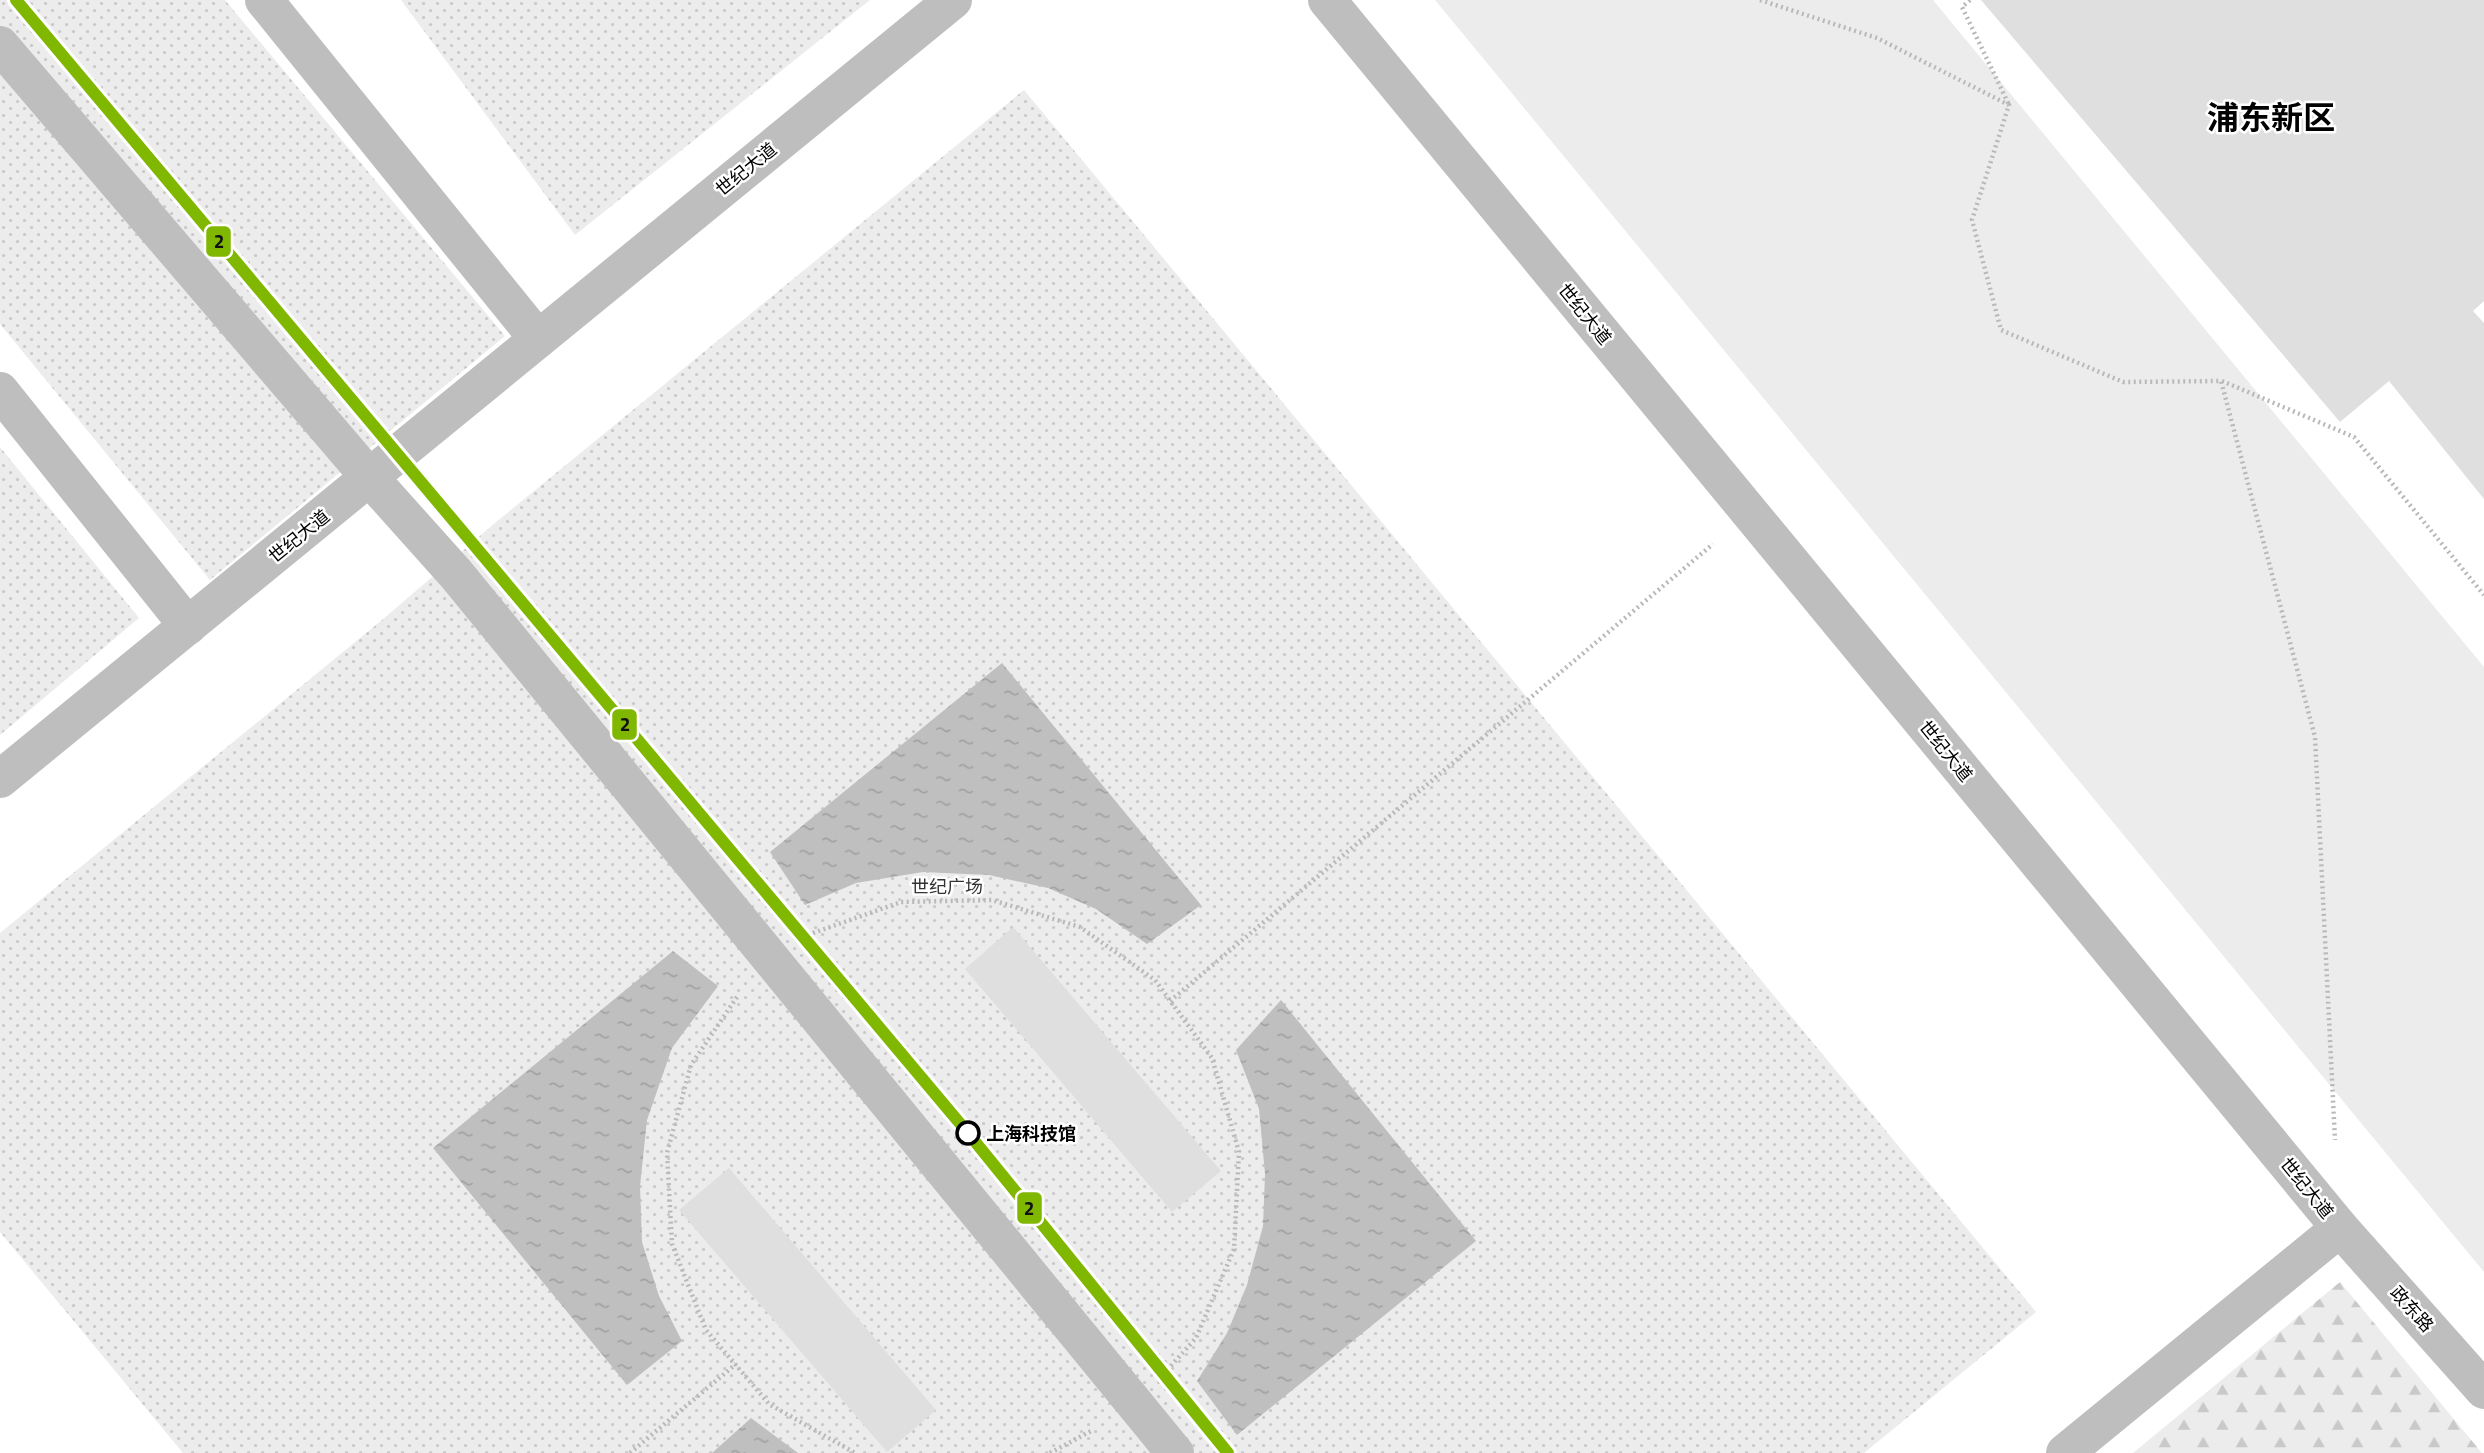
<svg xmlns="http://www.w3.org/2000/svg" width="2484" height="1453" font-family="'Titillium Web','Noto Sans SC',sans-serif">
<defs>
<pattern id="forest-firs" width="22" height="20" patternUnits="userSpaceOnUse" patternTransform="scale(1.75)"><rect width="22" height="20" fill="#ececec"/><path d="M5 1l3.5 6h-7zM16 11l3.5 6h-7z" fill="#c9c9c9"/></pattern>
<pattern id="park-dots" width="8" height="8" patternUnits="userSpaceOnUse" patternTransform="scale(1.75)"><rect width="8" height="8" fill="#ececec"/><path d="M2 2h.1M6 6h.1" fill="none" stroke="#c9c9c9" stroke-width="1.8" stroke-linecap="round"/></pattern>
<pattern id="water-ripples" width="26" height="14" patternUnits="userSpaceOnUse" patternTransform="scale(1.75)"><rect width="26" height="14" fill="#bfbfbf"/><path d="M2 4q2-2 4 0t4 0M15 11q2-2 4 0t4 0" fill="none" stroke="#a2a2a2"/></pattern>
</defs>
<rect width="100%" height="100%" fill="#fff"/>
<!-- grass -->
<polygon fill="#ececec" points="1435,0 1933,0 2484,667 2484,1272"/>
<!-- forest -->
<polygon fill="url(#forest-firs)" points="2340,1282 2482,1453 2133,1453"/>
<!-- park -->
<g fill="url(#park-dots)">
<polygon points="0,0 225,0 505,336 210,580 0,324"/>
<polygon points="401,0 870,0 575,235"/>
<polygon points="1024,90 2036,1312 1864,1453 183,1453 0,1232 0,933 382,620 495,523"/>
<polygon points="0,447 139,618 0,735"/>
</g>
<!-- water -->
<g fill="url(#water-ripples)">
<polygon points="1002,663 1201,905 1147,944 1096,909 1048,888 989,875 923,872 856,883 805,905 770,852"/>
<polygon points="673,951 718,986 672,1048 647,1120 640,1186 642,1242 659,1296 682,1341 627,1385 433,1148"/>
<polygon points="1281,1000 1476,1241 1237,1435 1197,1381 1227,1333 1247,1285 1263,1226 1265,1174 1259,1109 1236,1050"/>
<polygon points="751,1418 798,1453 712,1453"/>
</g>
<!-- building -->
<g fill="#dfdfdf">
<polygon points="1981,0 2484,0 2484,301 2473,311 2484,323 2484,499 2389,381 2340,422"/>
<polygon points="1013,927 1221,1171 1172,1212 965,969"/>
<polygon points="729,1168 936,1410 887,1452 679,1210"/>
</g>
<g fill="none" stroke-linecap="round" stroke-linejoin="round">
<!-- path -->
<g stroke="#b9b9b9" stroke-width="4.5" stroke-dasharray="2 3.5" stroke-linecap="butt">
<polyline points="1760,0 1877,38 2009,105 1972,220 2001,330 2123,382 2221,381 2315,737 2335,1140"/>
<polyline points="1970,0 1962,7 2009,105"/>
<polyline points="2222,381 2354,437 2484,595"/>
<polyline points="813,933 901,902 992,900 1080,927 1155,980 1212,1058 1239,1152 1234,1249 1196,1338 1170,1367"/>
<polyline points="737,997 691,1065 667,1153 672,1244 706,1330 769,1404 855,1453"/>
<polyline points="1170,1001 1713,544"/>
<polyline points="630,1453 736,1364"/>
<polyline points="1050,1453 1091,1431"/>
</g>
<!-- pedestrian -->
<polyline stroke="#bebebe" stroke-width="38" points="0,45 370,478 456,574 1175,1453"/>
<!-- minor -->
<g stroke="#bebebe" stroke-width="38">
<polyline points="264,0 538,339"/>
<polyline points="1327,0 2340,1228 2065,1453"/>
<polyline points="0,391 188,626"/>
<polyline points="0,779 953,0"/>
<polyline points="2340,1228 2484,1390"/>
</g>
<!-- metro-1 casing -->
<g stroke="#fff" stroke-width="18">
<polyline id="metro-1" points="16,0 968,1133 1228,1453"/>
</g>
<!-- metro-1 -->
<use href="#metro-1" stroke="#80b700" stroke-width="12"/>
</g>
<!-- markers -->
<circle fill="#fff" stroke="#000" stroke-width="3.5" cx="968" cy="1133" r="11"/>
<g text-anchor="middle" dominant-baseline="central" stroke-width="5" stroke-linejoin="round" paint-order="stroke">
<!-- street labels -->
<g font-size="18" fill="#000" stroke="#fff">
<text transform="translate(746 169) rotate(-39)">世纪大道</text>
<text transform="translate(1585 314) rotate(51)">世纪大道</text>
<text transform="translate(299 536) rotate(-39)">世纪大道</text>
<text transform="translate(1946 751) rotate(51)">世纪大道</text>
<text transform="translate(2307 1188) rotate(51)">世纪大道</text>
<text transform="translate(2412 1309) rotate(48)">政东路</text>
</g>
<!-- park labels -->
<g font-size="18" fill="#333" stroke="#fff">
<text x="947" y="886">世纪广场</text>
</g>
<!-- stop labels -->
<g font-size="18" font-weight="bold" fill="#000" stroke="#fff" text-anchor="start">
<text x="986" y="1133">上海科技馆</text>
</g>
<!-- town labels -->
<g font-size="32" font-weight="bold" fill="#000" stroke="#fff">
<text x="2271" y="117">浦东新区</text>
</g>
</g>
<g stroke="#fff" stroke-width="2.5">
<rect x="205" y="225" width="27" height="33" rx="7" fill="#80b700"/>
<rect x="611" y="708" width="27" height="33" rx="7" fill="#80b700"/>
<rect x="1016" y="1191" width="27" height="34" rx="7" fill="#80b700"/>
</g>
<g font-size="19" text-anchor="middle" font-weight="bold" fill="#111">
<text x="219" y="248">2</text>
<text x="625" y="731">2</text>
<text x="1029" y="1215">2</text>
</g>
</svg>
